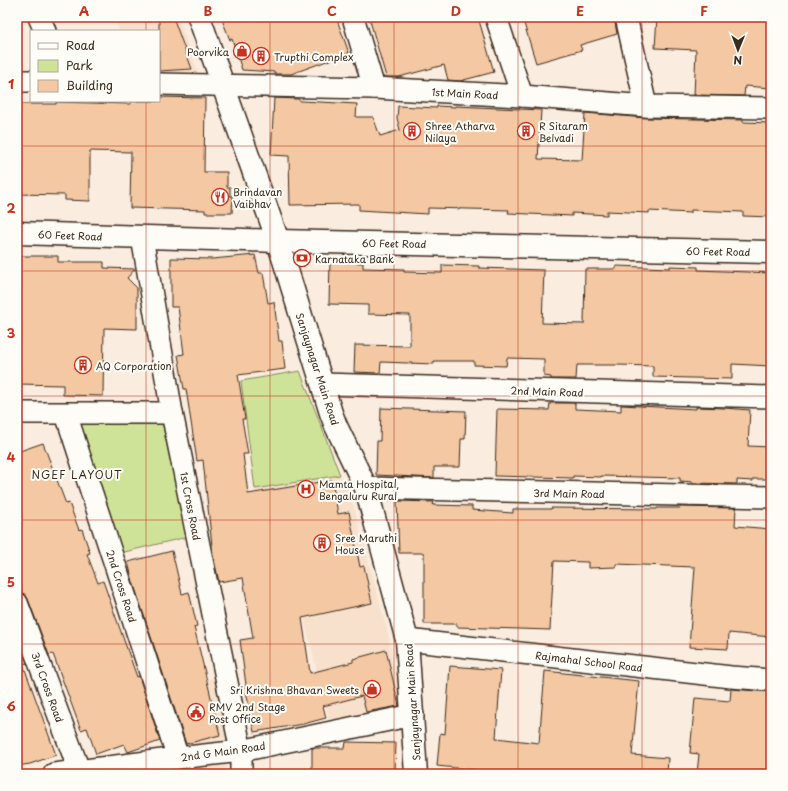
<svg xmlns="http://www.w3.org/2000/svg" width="788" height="791" font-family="'Playpen Sans',sans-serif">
<rect width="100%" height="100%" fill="#faecde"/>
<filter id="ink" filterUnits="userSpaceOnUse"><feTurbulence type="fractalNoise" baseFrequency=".025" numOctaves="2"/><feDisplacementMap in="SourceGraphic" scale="8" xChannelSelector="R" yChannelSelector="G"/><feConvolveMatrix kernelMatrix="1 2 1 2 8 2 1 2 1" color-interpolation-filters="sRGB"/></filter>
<g filter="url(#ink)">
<!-- built -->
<g fill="#f8e1cc">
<polygon points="115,17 178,17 199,75 159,74 159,31 119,31"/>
<polygon points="340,475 350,493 388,633 402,711 331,727 281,527 260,531 255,489"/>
<polygon points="218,677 233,737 180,751 163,690"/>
<polygon points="227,764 226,774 159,774"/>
</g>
<!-- green -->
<g fill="#cfe398" stroke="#85865b">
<polygon points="300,371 340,475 255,489 241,381"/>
<polygon points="75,421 162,421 187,537 116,554"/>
</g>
<!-- building -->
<g fill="#f3c8a2" stroke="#3b2a1e">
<polygon points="159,17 173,17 192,69 159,71"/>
<polygon points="221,17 336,17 349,53 291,74 275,74 275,72 242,70 232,39 230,40"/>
<polygon points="369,17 478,17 494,72 460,81 448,80 444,65 399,77 386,77"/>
<polygon points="522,17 614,17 617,34 580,45 582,50 536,63"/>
<polygon points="657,17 771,17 771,88 745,86 744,96 694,95 696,50 655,48"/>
<polygon points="159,97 205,98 204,172 227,172 227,187 230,187 230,196 233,196 232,213 205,213 205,210 130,208 131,152 90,151 90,201 65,200 65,195 17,194 17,104 56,104 56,102 131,104 131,101 159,101"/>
<polygon points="274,98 298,99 301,101 357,104 356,117 373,117 380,136 400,130 397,118 398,106 437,108 437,106 455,107 455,106 541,110 538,159 582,160 585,113 646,118 743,120 743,122 771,123 771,217 743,216 743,212 691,210 691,213 649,211 649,213 607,211 607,215 572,213 572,216 508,213 509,210 428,208 428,214 359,210 359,204 290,205 289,156 271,155"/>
<polygon points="255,255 259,273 263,273 268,303 274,302 279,341 282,341 285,369 238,375 245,419 242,419 248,454 243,454 248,494 332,480 338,514 349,512 360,567 364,566 372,603 302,618 310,673 353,662 353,659 386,650 399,706 366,712 362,696 323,706 326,718 303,724 254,732 245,686 246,685 240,640 253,638 243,578 219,582 213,555 203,460 197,461 186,389 184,389 178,355 184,354 178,307 171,307 171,258 212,259"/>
<polygon points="17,256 58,256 58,262 104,262 104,268 135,269 127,278 137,288 137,329 104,328 103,396 63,395 63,385 17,384 17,326 20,326 20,282 17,282"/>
<polygon points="330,261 363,263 363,268 404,269 404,272 442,273 442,265 479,266 479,268 544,270 542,323 584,324 585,269 616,269 616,266 670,268 670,266 698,267 698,270 771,273 770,326 771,327 771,366 732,364 732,379 653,377 653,366 618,365 577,365 576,379 551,379 551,377 544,376 544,359 507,358 506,366 474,365 474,361 434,361 434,364 381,362 380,373 354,372 355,345 410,346 410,315 368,314 368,305 329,304"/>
<polygon points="550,403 575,403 575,409 621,411 621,405 696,409 696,407 724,408 750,410 748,446 771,447 771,479 753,479 753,481 737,480 737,484 693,483 693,482 680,481 680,478 601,476 601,477 573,476 573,478 495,476 497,409 549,410"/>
<polygon points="381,408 466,411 465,439 461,439 460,467 434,467 434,478 376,475 377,441 380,441"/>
<polygon points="43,443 66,504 69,503 79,530 82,529 90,553 87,554 98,583 103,581 137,677 139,676 160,741 128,752 124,744 96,754 87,728 81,730 53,654 49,655 28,599 24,594 17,591 17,452"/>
<polygon points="397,501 434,502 433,505 472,506 472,510 513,513 513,509 551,509 551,508 657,509 657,508 680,508 680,507 736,508 735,526 771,529 771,637 729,633 728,649 689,647 695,567 616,564 616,567 588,568 588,562 554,561 550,630 457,627 457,624 424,624 424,553 399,553"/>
<polygon points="172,551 182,594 189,592 197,626 194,627 220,735 186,744 133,582 128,562"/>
<polygon points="17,637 27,663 23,664 56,755 30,764 17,766"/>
<polygon points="450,666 501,670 496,738 539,743 545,671 639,681 632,755 668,758 667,774 488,774 475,773 475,770 437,766 440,733 445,734"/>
<polygon points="731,689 771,692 771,774 697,774 699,754 690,753 695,698 730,701"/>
<polygon points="346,742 396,743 395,774 312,774 312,748 345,748"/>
</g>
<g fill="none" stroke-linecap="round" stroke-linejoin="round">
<!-- street casing -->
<g stroke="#3b2a1e" stroke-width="24">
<g id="street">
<polyline points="39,17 45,31"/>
<polyline points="353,17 374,88"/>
<polyline points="496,17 522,96"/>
<polyline points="626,17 646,106"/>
<polyline points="17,81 31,81"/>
<polyline points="159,84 374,88 522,96 646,106 771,108"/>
<polyline points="142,237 172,413 241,751 241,774"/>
<polyline points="322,384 771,397"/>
<polyline points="17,413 172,413"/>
<polyline points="66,414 178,758"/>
<polyline points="366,488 771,497"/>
<polyline points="17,603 79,770"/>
<polyline points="407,640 731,677 771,680"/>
<polyline points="54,774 178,758 241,751 413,715"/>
</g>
</g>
<!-- secondary casing -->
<g stroke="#3b2a1e" stroke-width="25">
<g id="secondary">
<polyline points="199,17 278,241 331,413 336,426 366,488 407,640 416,774"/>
<polyline points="17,233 278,241 771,252"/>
</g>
</g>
<!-- street -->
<use href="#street" stroke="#fdfcf7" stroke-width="21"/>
<!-- secondary -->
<use href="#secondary" stroke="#fdfcf7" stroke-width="22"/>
</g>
</g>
<!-- grid -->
<path fill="none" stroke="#c8321e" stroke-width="1" stroke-opacity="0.55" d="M146,17v14M270,17v757M394,17v757M518,17v757M642,17v757M146,101v673M17,146h754M17,271h754M17,396h754M17,520h754M17,644h754"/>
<!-- icons -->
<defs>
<g id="shop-ring" transform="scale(0.9)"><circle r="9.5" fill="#fdfcf7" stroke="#c8321e" stroke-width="1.5"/><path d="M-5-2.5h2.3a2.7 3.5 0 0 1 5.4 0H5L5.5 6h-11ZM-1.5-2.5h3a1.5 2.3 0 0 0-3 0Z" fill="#c8321e"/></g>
<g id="building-ring" transform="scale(0.9)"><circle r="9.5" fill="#fdfcf7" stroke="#c8321e" stroke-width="1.5"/><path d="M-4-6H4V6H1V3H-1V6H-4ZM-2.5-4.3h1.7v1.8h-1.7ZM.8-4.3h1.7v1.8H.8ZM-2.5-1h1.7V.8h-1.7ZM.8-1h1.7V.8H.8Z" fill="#c8321e"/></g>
<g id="restaurant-ring" transform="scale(0.9)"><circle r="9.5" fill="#fdfcf7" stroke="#c8321e" stroke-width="1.5"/><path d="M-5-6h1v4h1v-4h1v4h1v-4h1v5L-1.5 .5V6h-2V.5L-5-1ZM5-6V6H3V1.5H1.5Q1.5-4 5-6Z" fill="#c8321e"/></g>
<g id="bank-ring" transform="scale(0.9)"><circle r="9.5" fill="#fdfcf7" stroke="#c8321e" stroke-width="1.5"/><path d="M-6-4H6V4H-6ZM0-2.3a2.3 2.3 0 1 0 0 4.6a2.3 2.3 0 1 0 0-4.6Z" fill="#c8321e"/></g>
<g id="hospital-ring" transform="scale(0.9)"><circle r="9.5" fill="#fdfcf7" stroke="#c8321e" stroke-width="1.5"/><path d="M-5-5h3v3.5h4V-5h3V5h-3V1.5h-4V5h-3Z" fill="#c8321e"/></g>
<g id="civic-ring" transform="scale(0.9)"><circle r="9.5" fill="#fdfcf7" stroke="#c8321e" stroke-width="1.5"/><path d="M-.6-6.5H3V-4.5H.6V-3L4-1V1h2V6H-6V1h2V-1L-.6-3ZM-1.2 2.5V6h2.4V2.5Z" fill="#c8321e"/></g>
</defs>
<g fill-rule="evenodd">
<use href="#shop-ring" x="242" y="51"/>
<use href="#building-ring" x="261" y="56"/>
<use href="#building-ring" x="412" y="131"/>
<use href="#building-ring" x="526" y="131"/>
<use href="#restaurant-ring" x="220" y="197"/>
<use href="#bank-ring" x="302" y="258"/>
<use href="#building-ring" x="83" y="365"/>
<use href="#hospital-ring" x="306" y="489"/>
<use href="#building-ring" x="322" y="543"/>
<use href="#shop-ring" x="372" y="689"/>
<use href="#civic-ring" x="196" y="712"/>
</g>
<g text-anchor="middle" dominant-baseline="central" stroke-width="4" stroke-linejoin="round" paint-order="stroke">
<!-- poi labels -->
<g font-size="10" fill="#3b2a1e" stroke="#fdfcf7" text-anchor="start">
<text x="229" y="51" text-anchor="end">Poorvika</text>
<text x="274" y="56">Trupthi Complex</text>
<text x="425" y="125">Shree Atharva<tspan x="425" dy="12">Nilaya</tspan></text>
<text x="539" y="125">R Sitaram<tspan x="539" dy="12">Belvadi</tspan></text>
<text x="233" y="191">Brindavan<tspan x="233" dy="12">Vaibhav</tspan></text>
<text x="315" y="258">Karnataka Bank</text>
<text x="96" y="365">AQ Corporation</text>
<text x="319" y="483">Mamta Hospital,<tspan x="319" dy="12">Bengaluru Rural</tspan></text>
<text x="335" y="537">Sree Maruthi<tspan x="335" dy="12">House</tspan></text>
<text x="359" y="689" text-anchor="end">Sri Krishna Bhavan Sweets</text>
<text x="209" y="706">RMV 2nd Stage<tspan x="209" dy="12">Post Office</tspan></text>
</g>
<!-- street labels -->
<g font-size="10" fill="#3b2a1e" stroke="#fdfcf7">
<text transform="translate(465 93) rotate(3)">1st Main Road</text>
<text transform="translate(70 235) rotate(2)">60 Feet Road</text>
<text transform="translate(394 243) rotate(1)">60 Feet Road</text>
<text transform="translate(718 251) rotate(1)">60 Feet Road</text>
<text transform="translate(318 369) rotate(72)">Sanjaynagar Main Road</text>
<text transform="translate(547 391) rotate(2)">2nd Main Road</text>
<text transform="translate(569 493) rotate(1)">3rd Main Road</text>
<text transform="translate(191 506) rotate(79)">1st Cross Road</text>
<text transform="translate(122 586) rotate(72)">2nd Cross Road</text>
<text transform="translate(589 661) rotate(7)">Rajmahal School Road</text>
<text transform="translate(48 687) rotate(70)">3rd Cross Road</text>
<text transform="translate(412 702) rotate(-94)">Sanjaynagar Main Road</text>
<text transform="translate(223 751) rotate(-8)">2nd G Main Road</text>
</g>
<!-- neighbourhood labels -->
<g font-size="11" letter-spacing="1" fill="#3b2a1e" stroke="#fdfcf7">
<text x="77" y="474">NGEF LAYOUT</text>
</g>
</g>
<!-- margin -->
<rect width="788" height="791" fill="none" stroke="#fdfcf7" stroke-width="44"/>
<!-- legend -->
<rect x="30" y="30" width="130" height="72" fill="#fdfcf7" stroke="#afa8a0"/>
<rect x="38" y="43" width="20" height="6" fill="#fdfcf7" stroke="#afa8a0"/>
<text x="66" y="50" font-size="12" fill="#3b2a1e">Road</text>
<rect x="38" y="60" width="20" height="12" fill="#cfe398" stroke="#afa8a0"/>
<text x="66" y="70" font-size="12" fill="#3b2a1e">Park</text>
<rect x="38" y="80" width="20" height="12" fill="#f3c8a2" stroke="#afa8a0"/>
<text x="66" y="90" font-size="12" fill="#3b2a1e">Building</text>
<!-- north arrow -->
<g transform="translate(738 50) rotate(181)" stroke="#fdfcf7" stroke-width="3" paint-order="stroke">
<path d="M0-3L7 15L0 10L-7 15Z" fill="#3b2a1e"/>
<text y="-6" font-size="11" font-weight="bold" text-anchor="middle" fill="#3b2a1e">N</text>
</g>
<rect x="22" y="22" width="744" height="747" fill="none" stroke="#c8321e" stroke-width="1.5"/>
<g font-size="13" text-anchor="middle" font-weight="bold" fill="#c8321e">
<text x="84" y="16">A</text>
<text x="208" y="16">B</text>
<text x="332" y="16">C</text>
<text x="456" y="16">D</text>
<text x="580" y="16">E</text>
<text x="704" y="16">F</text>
<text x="11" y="89">1</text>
<text x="11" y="213">2</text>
<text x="11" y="338">3</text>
<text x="11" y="462">4</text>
<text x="11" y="587">5</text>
<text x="11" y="711">6</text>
</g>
</svg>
